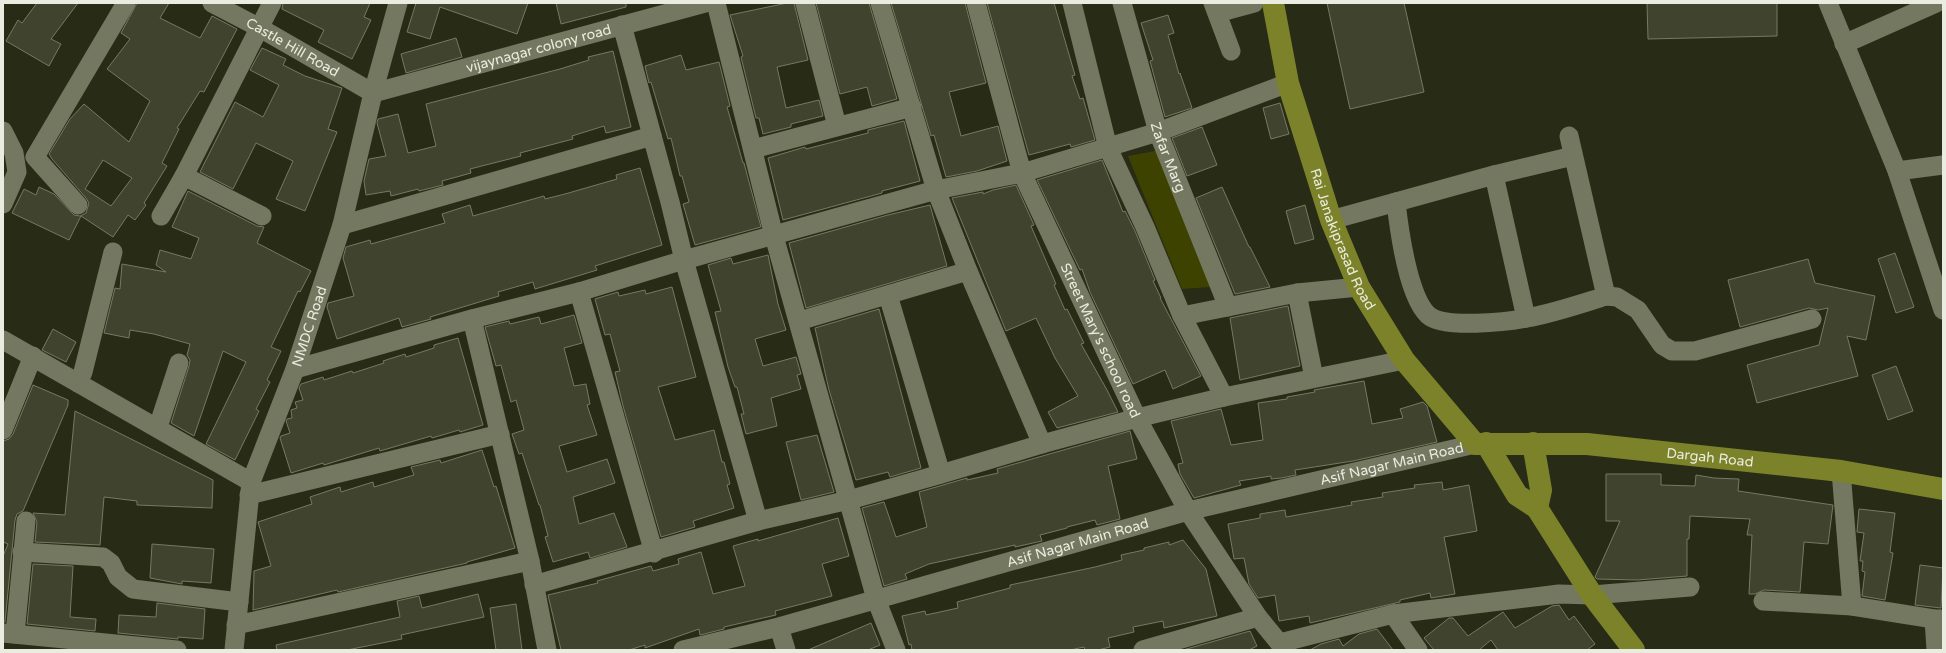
<svg xmlns="http://www.w3.org/2000/svg" width="1946" height="653" font-family="'Varela Round',sans-serif">
<rect width="100%" height="100%" fill="#282b16"/>
<!-- green -->
<polygon fill="#3d4200" points="1160,150 1211,287 1182,289 1128,156"/>
<!-- building -->
<g fill="#40432d" stroke="#767a62" fill-rule="evenodd">
<polygon points="37,3 78,3 51,39 61,44 49,66 6,41 18,20 22,23"/>
<path d="M137,3h32l-9,15 40,20 12,-22 25,13 -33,63 -4,-1 -23,37 2,1 -17,34 5,3 -23,37 2,2 -11,15 -7,-5 -15,22 -32,-21 -12,24 -57,-27 12,-24 12,6 3,-8 15,7 20,21 6,1 6,-3 3,-10 -3,-5 -34,-39 -3,-5 21,-35 14,-15 45,38 21,-41 -43,-32 23,-30 -9,-6zM103,160l29,18 -21,28 -26,-17z"/>
<polygon points="283,3 370,3 364,17 371,20 352,59 318,42 324,30 282,9"/>
<polygon points="416,3 528,3 517,34 440,7 430,39 407,32"/>
<polygon points="556,3 626,3 626,7 561,24"/>
<polygon points="787,3 794,3 808,60 777,67 786,108 819,100 823,116 791,124 791,127 763,134 759,118 756,118 741,57 743,56 730,15"/>
<polygon points="816,3 869,3 897,99 872,106 867,87 840,94"/>
<polygon points="891,3 965,3 986,83 949,92 961,136 998,126 1007,161 977,171 946,177 934,135 931,136"/>
<polygon points="987,3 1054,3 1075,75 1072,76 1080,99 1083,98 1095,140 1071,147 1070,144 1029,155"/>
<polygon points="1327,3 1404,3 1424,92 1350,109"/>
<polygon points="1647,3 1777,3 1777,36 1648,39"/>
<polygon points="1168,15 1174,33 1168,35 1179,74 1180,73 1192,108 1165,117 1150,61 1153,60 1141,23"/>
<polygon points="456,38 462,57 406,73 401,54"/>
<polygon points="262,48 286,59 283,65 305,76 342,88 328,129 337,132 305,211 276,199 293,161 256,143 233,189 200,172 235,102 263,117 279,85 250,70"/>
<polygon points="613,51 631,127 606,133 604,126 572,136 573,139 520,153 521,156 470,169 471,173 442,181 443,185 419,191 418,189 391,196 390,191 366,195 364,181 369,159 386,156 377,123 378,119 398,114 408,153 436,146 426,104 560,69 589,60 588,57"/>
<polygon points="681,55 686,70 719,62 730,106 727,107 743,163 744,163 761,227 695,245 683,204 689,202 682,176 680,176 671,138 668,139 651,82 649,83 645,66"/>
<polygon points="1280,103 1289,134 1271,139 1263,108"/>
<polygon points="904,121 920,181 882,191 882,193 783,220 768,158 805,147 806,149 868,133 868,130"/>
<polygon points="1202,127 1217,165 1187,176 1172,138"/>
<polygon points="1102,160 1123,212 1125,211 1135,231 1155,280 1153,281 1161,298 1160,298 1201,376 1173,389 1165,370 1133,384 1090,292 1082,269 1080,270 1037,180"/>
<polygon points="640,168 662,245 595,266 597,270 535,289 533,282 498,292 499,296 430,317 431,319 402,327 399,318 337,339 327,307 328,303 354,296 343,258 346,247 370,240 371,244 445,223 442,214 470,205 473,216 544,196 545,199 565,194 617,179 616,175"/>
<polygon points="1016,185 1034,225 1031,226 1056,284 1054,285 1065,310 1067,309 1084,343 1081,344 1107,390 1118,412 1057,428 1048,412 1078,396 1055,358 1036,318 1006,331 952,198 983,192 983,194 993,190"/>
<polygon points="1222,187 1249,247 1250,247 1270,287 1235,294 1196,198"/>
<polygon points="188,191 257,226 264,227 257,243 311,271 300,292 298,291 271,347 281,351 267,380 270,382 256,409 259,411 235,460 206,444 246,362 223,351 194,436 171,423 189,366 190,360 187,355 190,344 154,334 130,330 129,338 104,333 115,288 120,289 122,264 166,272 156,265 160,250 191,259 199,238 172,227"/>
<polygon points="930,205 947,266 806,308 789,243 888,215"/>
<polygon points="1305,205 1314,239 1295,244 1286,211"/>
<polygon points="1895,253 1914,307 1896,313 1878,259"/>
<polygon points="768,255 778,304 786,330 755,339 763,366 796,357 801,374 797,375 801,389 771,398 777,426 746,434 741,414 744,414 737,387 735,387 728,367 715,312 721,311 708,265 731,258 733,264"/>
<polygon points="1808,259 1815,283 1875,296 1866,340 1847,336 1858,376 1757,403 1747,365 1819,345 1828,308 1818,310 1809,308 1740,327 1728,280"/>
<polygon points="672,287 696,377 658,387 675,440 714,430 722,462 724,462 730,484 727,485 734,508 693,521 695,527 661,537 623,406 615,372 620,371 610,334 605,335 595,299 618,292 619,296 645,290 646,294"/>
<polygon points="1288,306 1300,366 1240,380 1230,318"/>
<polygon points="879,309 921,468 890,477 888,472 856,480 829,390 815,328"/>
<polygon points="574,315 582,343 564,348 574,386 586,384 590,404 587,405 597,435 559,446 567,472 607,459 615,483 573,497 579,524 614,513 627,547 590,558 588,552 553,562 545,537 548,536 540,505 539,505 522,453 519,454 512,434 524,430 516,400 511,402 501,365 496,366 485,327 509,321 510,324 539,317 541,324"/>
<polygon points="53,329 76,342 66,362 42,350"/>
<polygon points="458,338 483,425 460,432 459,430 432,438 431,436 380,451 379,448 324,465 323,463 291,473 280,438 281,436 290,433 286,421 287,419 292,418 291,410 297,408 295,402 303,400 299,388 301,384 323,377 324,380 352,371 353,373 384,363 383,361 405,354 406,357 434,348 434,345"/>
<polygon points="1896,366 1913,411 1888,420 1872,375"/>
<polygon points="1364,381 1372,424 1403,418 1400,409 1423,402 1427,406 1437,442 1353,461 1295,470 1296,475 1281,478 1271,479 1271,476 1239,481 1241,485 1194,498 1180,474 1178,464 1183,463 1171,421 1221,409 1231,445 1263,440 1258,403 1287,399 1287,397 1315,392 1314,390"/>
<polygon points="33,385 68,400 68,405 23,511 17,514 15,520 5,622 3,622 3,556 8,544 3,542 3,441 9,439 13,434"/>
<polygon points="75,411 213,480 212,508 137,505 137,501 104,497 100,545 35,542 37,522 33,513 65,515"/>
<polygon points="1130,431 1137,459 1108,466 1120,519 1097,525 1095,520 1067,527 1067,528 1040,535 1042,541 1015,547 1015,545 929,564 905,574 907,579 884,586 862,508 884,502 896,537 927,527 919,492 967,478 967,480 998,473 997,469"/>
<polygon points="817,435 834,492 801,500 786,442"/>
<polygon points="482,450 494,487 496,486 515,548 467,562 467,563 338,592 337,590 253,610 254,571 271,566 258,522 312,504 310,497 340,487 341,492 373,482 374,487 414,475 411,467 440,460 441,463"/>
<polygon points="1606,474 1661,474 1661,485 1695,486 1696,475 1714,478 1739,479 1738,491 1833,505 1828,544 1804,542 1800,592 1764,590 1755,594 1749,594 1752,535 1747,535 1750,519 1690,516 1689,539 1687,539 1687,576 1637,580 1597,579 1595,577 1620,521 1606,521"/>
<polygon points="1442,482 1443,490 1469,485 1477,531 1444,537 1455,594 1431,598 1430,593 1400,600 1400,602 1310,623 1309,616 1279,621 1275,595 1258,598 1249,584 1244,558 1234,559 1228,524 1260,518 1260,514 1285,510 1286,517 1352,505 1351,502 1383,497 1382,493 1415,488 1414,485"/>
<polygon points="1859,509 1895,513 1890,552 1893,553 1885,600 1862,596 1865,572 1862,571 1863,561 1860,561 1864,533 1857,532"/>
<polygon points="838,518 849,556 822,564 832,596 775,611 776,615 724,627 724,629 700,635 699,629 645,648 645,645 629,650 561,650 548,595 598,583 597,581 651,566 653,571 679,564 678,559 701,552 713,594 745,586 733,546 758,539 758,541"/>
<polygon points="1183,540 1206,569 1217,616 1164,628 1163,621 1133,627 1134,632 1108,638 1110,647 1098,650 1085,650 1084,647 1070,650 912,650 911,644 909,645 902,616 925,611 926,615 958,608 957,602 1010,588 1010,585 1095,567 1122,560 1121,555 1144,550 1144,548 1169,542 1169,545"/>
<polygon points="152,544 214,549 211,583 182,581 182,584 150,578"/>
<polygon points="33,564 73,566 70,617 96,619 95,631 27,624"/>
<polygon points="1920,565 1943,568 1941,608 1915,605"/>
<polygon points="478,594 484,617 401,635 402,639 347,650 277,650 276,645 400,617 397,601 419,596 422,608"/>
<polygon points="157,603 205,609 203,639 178,637 178,639 118,633 119,615 156,617"/>
<polygon points="516,604 522,650 496,650 490,608"/>
<polygon points="1559,605 1569,620 1574,616 1595,644 1587,650 1498,650 1491,640 1479,650 1434,650 1424,638 1449,618 1453,618 1468,636 1503,612 1515,628 1552,606"/>
<polygon points="871,623 880,645 868,650 808,650"/>
<polygon points="1377,629 1393,650 1310,650 1321,644 1339,639 1343,646 1359,634"/>
<polygon points="1250,631 1257,646 1249,650 1183,650"/>
</g>
<g fill="none" stroke-linecap="round" stroke-linejoin="round">
<!-- minor -->
<g stroke="#757860" stroke-width="19">
<path id="s1" d="M212,3l48,25 113,65 332,-90"/>
<polyline points="716,3 774,236 876,599 896,650"/>
<polyline points="805,3 837,126"/>
<polyline points="880,3 936,190 968,271 1042,444"/>
<path id="s2" d="M976,3l46,170 115,245 51,93 70,106 27,33"/>
<polyline points="1072,3 1108,148 1145,227 1182,316 1224,397"/>
<path id="s3" d="M1122,3l36,129 70,175"/>
<polyline points="1213,3 1231,51"/>
<polyline points="1828,3 1897,171 1943,310"/>
<polyline points="1217,13 1254,3"/>
<polyline points="622,25 670,202 684,260 758,521"/>
<polyline points="1844,44 1936,3"/>
<polyline points="3,131 14,153 17,172 3,204"/>
<polyline points="1569,136 1606,296"/>
<polyline points="753,149 912,107"/>
<polyline points="1897,171 1943,165"/>
<polyline points="1494,175 1526,318"/>
<polyline points="184,176 262,216"/>
<path d="M1396,202c3,27 12,94 32,113 15,14 79,7 99,3 27,-5 53,-14 79,-22l11,1 21,13 24,35 10,6h23l117,-32"/>
<polyline points="78,205 35,157 126,3"/>
<polyline points="161,216 184,176 272,3"/>
<polyline points="1331,220 1494,175 1573,156"/>
<polyline points="342,225 652,136"/>
<polyline points="579,292 654,553"/>
<polyline points="1297,293 1314,378"/>
<polyline points="888,295 941,474"/>
<polyline points="1182,316 1297,293 1359,287"/>
<polyline points="472,319 530,561 547,650"/>
<polyline points="799,321 968,271"/>
<polyline points="3,340 251,482"/>
<polyline points="295,369 472,319 579,292 684,260 936,190 1022,173 1158,132 1288,83"/>
<polyline points="78,383 83,372 113,252"/>
<polyline points="158,427 179,363"/>
<polyline points="3,430 33,356"/>
<polyline points="1841,471 1852,606"/>
<polyline points="249,495 500,434"/>
<polyline points="22,552 103,557 111,563 118,577 133,589 239,602"/>
<polyline points="534,585 758,521 849,500 941,474 1042,444 1137,418 1224,397 1404,360"/>
<polyline points="1763,601 1852,606 1934,619 1943,619"/>
<polyline points="1393,614 1418,650"/>
<polyline points="1934,619 1936,650"/>
<polyline points="236,625 530,561"/>
<polyline points="779,627 786,650"/>
<polyline points="3,633 177,650"/>
<polyline points="15,634 26,521"/>
<polyline points="1280,643 1393,614 1559,594 1592,595 1690,587"/>
<path id="s4" d="M234,650l17,-168 44,-113 47,-144 31,-132 25,-90"/>
<path id="s5" d="M683,650l96,-23 409,-116 287,-67"/>
<polyline points="1143,650 1258,617"/>
</g>
<!-- major -->
<g stroke="#7c8229" stroke-width="22">
<path id="s6" d="M1273,3l15,80 43,137 28,67 45,73 71,84h112l254,27 102,18"/>
<polyline points="1486,443 1517,495 1537,508 1592,595 1634,650"/>
<polyline points="1533,443 1541,490 1537,508"/>
</g>
</g>
<g text-anchor="middle" dominant-baseline="central" stroke-width="3" stroke-linejoin="round" paint-order="stroke">
<!-- street labels -->
<g font-size="14" fill="#eaecdf" stroke="#1f210c">
<text stroke="none"><textPath href="#s1" startOffset="92">Castle Hill Road</textPath></text>
<text stroke="none"><textPath href="#s1" startOffset="356">vijaynagar colony road</textPath></text>
<text stroke="none"><textPath href="#s3" startOffset="161">Zafar Marg</textPath></text>
<text stroke="none"><textPath href="#s6" startOffset="247">Rai Janakiprasad Road</textPath></text>
<text stroke="none"><textPath href="#s4" startOffset="335">NMDC Road</textPath></text>
<text stroke="none"><textPath href="#s2" startOffset="361">Street Mary's school road</textPath></text>
<text stroke="none"><textPath href="#s6" startOffset="729">Dargah Road</textPath></text>
<text stroke="none"><textPath href="#s5" startOffset="733">Asif Nagar Main Road</textPath></text>
<text stroke="none"><textPath href="#s5" startOffset="409">Asif Nagar Main Road</textPath></text>
</g>
</g>
<!-- border -->
<rect width="1946" height="653" fill="none" stroke="#eaecdf" stroke-width="8"/>
</svg>
